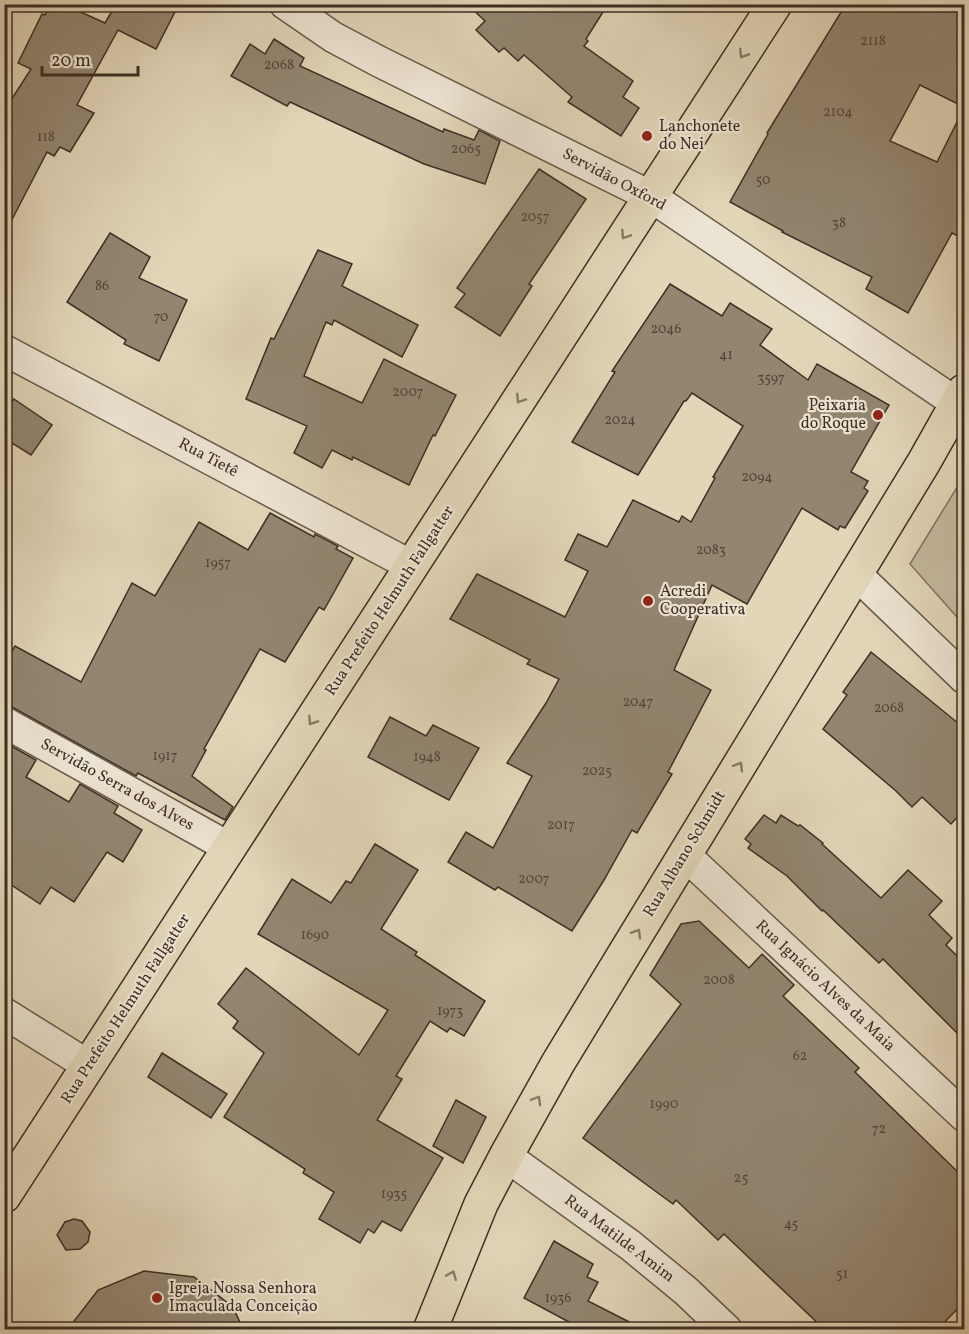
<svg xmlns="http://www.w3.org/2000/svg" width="969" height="1334" font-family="Vollkorn,serif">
<rect width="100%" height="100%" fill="#e2d6b9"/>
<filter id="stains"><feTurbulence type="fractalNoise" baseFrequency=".00333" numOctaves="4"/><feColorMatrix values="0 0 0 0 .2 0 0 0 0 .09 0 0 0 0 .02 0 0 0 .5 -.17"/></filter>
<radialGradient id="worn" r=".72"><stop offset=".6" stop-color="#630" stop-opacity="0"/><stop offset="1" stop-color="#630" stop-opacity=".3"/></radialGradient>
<!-- green -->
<polygon fill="#c6baa0" stroke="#827462" stroke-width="1.5" points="964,476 964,625 910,564"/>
<!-- building -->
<g fill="#938671" stroke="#3d2f24" stroke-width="1.5">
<polygon points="51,4 63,4 105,23 116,4 179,4 156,49 118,30 77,105 94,113 70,152 60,147 54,156 47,152 4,235 4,111 31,69 18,63 42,14 45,15"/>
<polygon points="467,4 608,4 586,39 588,41 584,46 633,81 623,97 639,108 621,136 568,102 572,97 524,55 518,61 504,48 499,52 476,30 485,21"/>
<polygon points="846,4 964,4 964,107 920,85 890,141 937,162 964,108 964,239 952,233 908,313 866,289 872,277 782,232 783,231 730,202 768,134 767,133"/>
<polygon points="274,39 304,58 300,66 443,132 444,129 474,140 479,130 500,141 485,184 424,164 290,102 287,106 231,76 250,44 265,54"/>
<polygon points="539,169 586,199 529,284 532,286 500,336 455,307 465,294 457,288"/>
<polygon points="110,233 150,257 139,278 187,300 159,361 124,344 126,340 67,302"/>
<polygon points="318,250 352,264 342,286 418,325 402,357 334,320 332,325 326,322 304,376 362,403 384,359 456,395 435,436 433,435 409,485 353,457 352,460 332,450 322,468 294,453 307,426 246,399 271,338 274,339"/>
<polygon points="670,284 722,316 730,303 772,329 760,345 808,380 817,364 889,405 851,472 868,481 864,488 868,491 845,528 840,526 838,530 802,508 747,604 712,585 674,670 711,690 668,772 672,774 637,833 632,830 604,880 572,931 498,887 495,890 448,862 466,832 493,848 532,776 507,763 546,703 559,679 527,664 530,660 450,619 477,574 565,617 588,571 565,560 578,534 607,547 633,500 679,522 682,516 691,522 715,478 713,477 743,426 692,393 686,401 684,401 638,475 572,442 615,372 612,371"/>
<polygon points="14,399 52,425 31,455 4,438 4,412"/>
<polygon points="270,513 314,537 315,534 338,546 336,549 353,558 324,610 319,607 285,662 260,649 204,749 206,750 192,776 233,807 225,820 138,773 136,776 12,707 4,705 4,664 15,646 81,682 132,583 155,596 199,522 248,550"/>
<polygon points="871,652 964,728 964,810 951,824 922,797 912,807 896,791 823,729 847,695 843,692"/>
<polygon points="390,717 426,736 433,725 479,748 449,800 368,757"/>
<polygon points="4,742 36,760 26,777 69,802 80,784 118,806 114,813 142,830 123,862 107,852 74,902 51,887 40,904 4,880"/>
<polygon points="764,815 776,823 781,815 798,826 800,825 823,843 822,844 881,898 908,870 942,901 929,915 952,938 946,945 964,963 964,1040 883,959 879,963 823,910 822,911 787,876 748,848 751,844 745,839"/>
<polygon points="375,844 418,870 381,929 417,952 415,955 485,1001 464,1036 450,1028 447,1032 430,1021 396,1076 402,1079 377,1120 443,1158 401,1231 382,1221 374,1233 368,1229 360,1243 319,1219 334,1192 303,1173 305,1169 224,1117 264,1053 233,1028 238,1021 218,1004 246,968 359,1055 388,1010 258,934 292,879 331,903 346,881 351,883"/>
<polygon points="699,921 749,968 762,954 794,985 783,996 859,1068 855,1072 964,1178 964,1302 938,1329 824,1329 724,1234 718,1240 676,1200 673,1204 583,1138 681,1004 650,975 681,924"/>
<polygon points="162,1053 227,1094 211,1118 148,1077"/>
<polygon points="456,1100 486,1117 463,1163 433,1146"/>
<polygon points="74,1219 82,1221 90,1232 88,1242 80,1249 66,1250 57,1235 65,1222"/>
<polygon points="554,1241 593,1264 587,1277 598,1282 588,1301 643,1329 582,1329 524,1298"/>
<polygon points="144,1271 194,1277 233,1307 243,1329 68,1329 98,1290"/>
</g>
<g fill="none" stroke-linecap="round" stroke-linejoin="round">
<!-- street casing -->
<g stroke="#665949" stroke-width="33">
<g id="street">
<polyline points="285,4 333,37 378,61 650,196 964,408"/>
<polyline points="4,350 412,566"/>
<polyline points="856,574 964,678"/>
<polyline points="4,722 230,848"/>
<polyline points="685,855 964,1116"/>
<polyline points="4,1013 89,1066"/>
<polyline points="506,1156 630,1245 686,1291 727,1330"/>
</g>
</g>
<!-- primary casing -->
<g stroke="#3d2f24" stroke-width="36">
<g id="primary">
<polyline points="4,1196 775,4"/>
<polyline points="430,1330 481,1204 506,1156 558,1063 924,462 964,391"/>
</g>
</g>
<!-- street -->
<use href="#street" stroke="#ece4d2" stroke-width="30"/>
<!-- primary -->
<use href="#primary" stroke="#e2d6b9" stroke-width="33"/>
</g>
<!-- one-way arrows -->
<defs><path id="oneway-chevron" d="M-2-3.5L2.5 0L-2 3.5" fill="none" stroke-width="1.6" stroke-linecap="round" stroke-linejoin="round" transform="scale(1.5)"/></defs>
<g stroke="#877a67">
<use href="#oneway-chevron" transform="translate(743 54) rotate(123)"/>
<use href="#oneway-chevron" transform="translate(625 235) rotate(123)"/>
<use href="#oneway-chevron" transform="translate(520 399) rotate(123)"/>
<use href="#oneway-chevron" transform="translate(312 721) rotate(123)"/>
<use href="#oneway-chevron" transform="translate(739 766) rotate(-59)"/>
<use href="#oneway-chevron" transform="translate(637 933) rotate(-59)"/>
<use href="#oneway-chevron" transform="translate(537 1100) rotate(-60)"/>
<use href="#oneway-chevron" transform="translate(452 1275) rotate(-68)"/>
</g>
<!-- markers -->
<g fill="#8f2418" stroke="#ece4d2" stroke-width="2">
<circle cx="647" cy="136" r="6"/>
<circle cx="878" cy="415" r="6"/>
<circle cx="648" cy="601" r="6"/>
<circle cx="157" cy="1298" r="6"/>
</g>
<g text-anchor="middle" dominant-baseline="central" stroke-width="4.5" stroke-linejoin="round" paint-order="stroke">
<!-- number labels -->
<g font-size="14" fill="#524537">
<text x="873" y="41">2118</text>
<text x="279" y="65">2068</text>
<text x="838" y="112">2104</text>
<text x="46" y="137">118</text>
<text x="466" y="149">2065</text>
<text x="763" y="180">50</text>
<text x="535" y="217">2057</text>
<text x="839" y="223">38</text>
<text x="102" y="286">86</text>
<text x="161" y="317">70</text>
<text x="666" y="329">2046</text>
<text x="726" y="355">41</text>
<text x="771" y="378">3597</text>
<text x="408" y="392">2007</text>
<text x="620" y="420">2024</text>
<text x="757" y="477">2094</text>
<text x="711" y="550">2083</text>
<text x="218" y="563">1957</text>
<text x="638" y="702">2047</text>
<text x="889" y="708">2068</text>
<text x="165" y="756">1917</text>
<text x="427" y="757">1948</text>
<text x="597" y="771">2025</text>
<text x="561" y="825">2017</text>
<text x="534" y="879">2007</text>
<text x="315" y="935">1690</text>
<text x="719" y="980">2008</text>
<text x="450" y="1011">1973</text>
<text x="800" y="1056">62</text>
<text x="664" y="1104">1990</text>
<text x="879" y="1129">72</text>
<text x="741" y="1178">25</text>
<text x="394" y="1194">1935</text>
<text x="791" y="1224">45</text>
<text x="842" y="1274">51</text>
<text x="558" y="1298">1936</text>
</g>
<!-- poi labels -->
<g font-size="16" fill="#3d2f24" stroke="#ece4d2" text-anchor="start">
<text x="659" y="127">Lanchonete<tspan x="659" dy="18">do Nei</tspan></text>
<text x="866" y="406" text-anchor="end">Peixaria<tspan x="866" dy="18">do Roque</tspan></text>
<text x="660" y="592">Acredi<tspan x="660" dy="18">Cooperativa</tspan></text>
<text x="169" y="1289">Igreja Nossa Senhora<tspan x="169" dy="18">Imaculada Conceição</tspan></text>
</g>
<!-- street labels -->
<g font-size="16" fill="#3d2f24" stroke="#ece4d2">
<text transform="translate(614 180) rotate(28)">Servidão Oxford</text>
<text transform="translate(208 458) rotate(28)">Rua Tietê</text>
<text transform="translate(390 601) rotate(-57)">Rua Prefeito Helmuth Fallgatter</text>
<text transform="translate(117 785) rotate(29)">Servidão Serra dos Alves</text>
<text transform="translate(685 854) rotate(-59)">Rua Albano Schmidt</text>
<text transform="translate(825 986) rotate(43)">Rua Ignácio Alves da Maia</text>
<text transform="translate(126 1009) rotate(-57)">Rua Prefeito Helmuth Fallgatter</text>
<text transform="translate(619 1239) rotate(37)">Rua Matilde Amim</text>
</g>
</g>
<!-- margin -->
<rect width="969" height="1334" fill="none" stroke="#e2d6b9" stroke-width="24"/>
<rect x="6" y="6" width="957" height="1322" fill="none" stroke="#3d2f24" stroke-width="3"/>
<rect x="12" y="12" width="945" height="1310" fill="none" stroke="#3d2f24" stroke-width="1.5"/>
<!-- scale -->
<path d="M42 66v9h96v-9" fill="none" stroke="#3d2f24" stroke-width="3"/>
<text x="51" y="66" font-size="18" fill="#3d2f24" stroke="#ece4d2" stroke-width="4.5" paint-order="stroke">20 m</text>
<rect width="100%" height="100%" filter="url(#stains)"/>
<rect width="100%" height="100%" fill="url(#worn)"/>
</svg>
